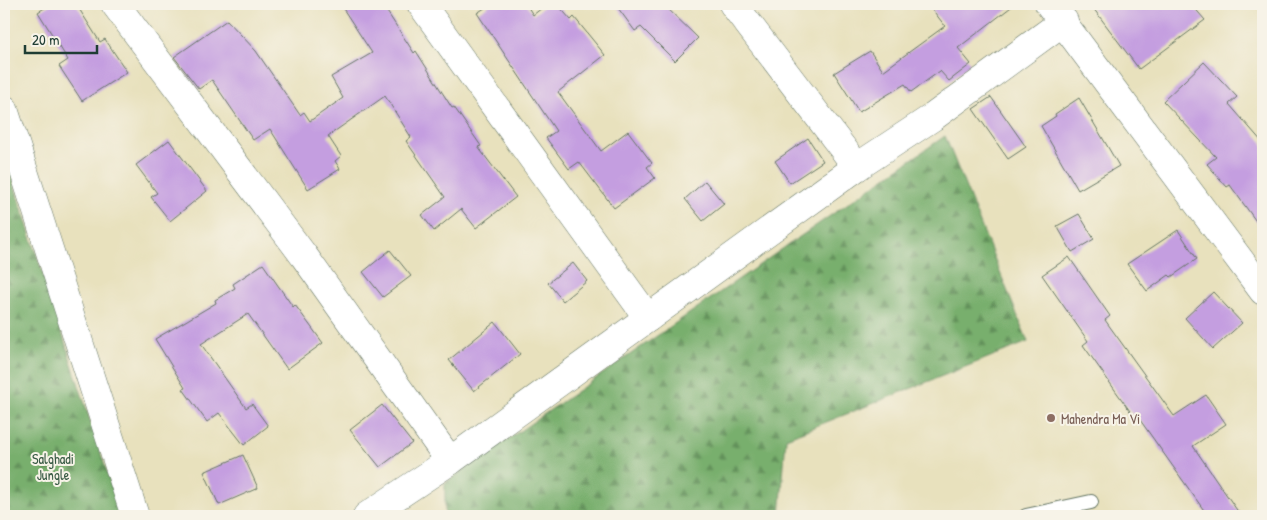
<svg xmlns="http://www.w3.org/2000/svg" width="1267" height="520" font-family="'Patrick Hand',sans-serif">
<defs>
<pattern id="forest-firs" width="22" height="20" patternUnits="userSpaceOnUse" patternTransform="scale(1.25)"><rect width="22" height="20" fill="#78af6d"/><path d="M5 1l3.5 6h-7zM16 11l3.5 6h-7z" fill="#62905a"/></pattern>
</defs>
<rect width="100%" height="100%" fill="#f7f3e8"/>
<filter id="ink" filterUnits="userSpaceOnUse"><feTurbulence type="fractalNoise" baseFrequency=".02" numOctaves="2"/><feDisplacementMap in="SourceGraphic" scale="10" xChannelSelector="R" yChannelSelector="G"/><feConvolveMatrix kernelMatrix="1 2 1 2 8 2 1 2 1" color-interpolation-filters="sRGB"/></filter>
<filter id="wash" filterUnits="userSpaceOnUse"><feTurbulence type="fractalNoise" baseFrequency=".0096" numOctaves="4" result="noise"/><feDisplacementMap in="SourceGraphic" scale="20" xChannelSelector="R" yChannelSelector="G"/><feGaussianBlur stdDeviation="1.12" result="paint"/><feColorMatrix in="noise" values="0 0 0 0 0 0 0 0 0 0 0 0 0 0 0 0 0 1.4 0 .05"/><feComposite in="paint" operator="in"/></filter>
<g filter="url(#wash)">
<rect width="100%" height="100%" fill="#e8e1bd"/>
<!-- forest -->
<g fill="url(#forest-firs)" stroke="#4c7650">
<polygon points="945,136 1028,342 786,438 780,516 445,516 445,483"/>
<polygon points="4,153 121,516 4,516"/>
</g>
<g id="blocks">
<!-- building -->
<g fill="#c49ee0">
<polygon points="51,4 76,4 100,42 105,39 127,72 82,101 59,66 68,60 38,12"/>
<polygon points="340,4 382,4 414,53 416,51 452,108 454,107 481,146 478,147 516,197 476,228 461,209 434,231 422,215 445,197 406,141 411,137 385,96 328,136 341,156 335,161 340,169 308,189 270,129 253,140 212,80 199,89 174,57 227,20 256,51 300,115 304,112 310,121 343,98 331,77 372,53"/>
<polygon points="491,4 526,4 533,15 547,4 557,4 571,20 574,17 605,55 558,92 601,151 628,131 652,163 647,167 655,178 614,208 579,162 569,169 546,138 556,131 477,13"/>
<polygon points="615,4 663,4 698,38 675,61 641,27 635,31"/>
<polygon points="928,4 1015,4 958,48 971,64 949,81 940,71 911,92 905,84 859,112 834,73 870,51 883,71 945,26"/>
<polygon points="1090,4 1191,4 1205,20 1139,69"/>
<polygon points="1204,62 1237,97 1229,104 1263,143 1263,231 1230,185 1227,187 1207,164 1216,157 1163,101"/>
<polygon points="991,97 1026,147 1008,159 973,109"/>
<polygon points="1079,98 1119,166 1078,190 1041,126 1056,116 1055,114"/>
<polygon points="808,138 823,161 790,183 775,161"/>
<polygon points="169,140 207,191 170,221 151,197 157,193 136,165"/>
<polygon points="705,181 724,204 703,221 685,199"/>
<polygon points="1079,214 1094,239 1072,252 1057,226"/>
<polygon points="1178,230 1197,259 1171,277 1169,275 1147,291 1127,264"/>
<polygon points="390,250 411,276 383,297 363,272"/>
<polygon points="1069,257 1110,316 1105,320 1174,416 1206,395 1226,424 1193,446 1241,516 1208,516 1140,420 1137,421 1083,345 1088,341 1042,275"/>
<polygon points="573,263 587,281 563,301 548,283"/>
<polygon points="263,264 293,307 295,305 323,343 287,369 248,314 201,344 246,408 252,404 268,426 244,445 219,413 207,422 183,389 185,388 155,339 216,303 215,300 235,288 233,284"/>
<polygon points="1213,292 1242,323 1213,349 1185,318"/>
<polygon points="495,322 520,354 474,391 449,360"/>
<polygon points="382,405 412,443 380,467 350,430"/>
<polygon points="243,455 258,488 219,505 204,472"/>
</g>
</g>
</g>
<g filter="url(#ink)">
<use href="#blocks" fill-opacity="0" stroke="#657664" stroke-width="1"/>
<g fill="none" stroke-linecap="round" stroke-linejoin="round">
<!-- service casing -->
<g stroke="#657664" stroke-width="16">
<polyline id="service" points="1026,516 1091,502"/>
</g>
<!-- minor casing -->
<g stroke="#657664" stroke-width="29">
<g id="minor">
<polyline points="115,4 304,256 450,461"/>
<polyline points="421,4 648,318"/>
<polyline points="733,4 857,167"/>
<polyline points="1049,4 1263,291"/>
<polyline points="4,109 135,516"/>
<polyline points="367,516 450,461 857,167 933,117 1064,21"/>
</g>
</g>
<!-- service -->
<use href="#service" stroke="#fff" stroke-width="14"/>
<!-- minor -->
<use href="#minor" stroke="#fff" stroke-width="28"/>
</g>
</g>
<!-- markers -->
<circle fill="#8d6e63" stroke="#f7f3e8" stroke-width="2" cx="1051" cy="418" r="5"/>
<g text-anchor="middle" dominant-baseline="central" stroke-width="4" stroke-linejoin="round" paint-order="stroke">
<!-- education labels -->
<g font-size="14" fill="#785e54" stroke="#f7f3e8" text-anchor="start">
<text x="1061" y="418">Mahendra Ma Vi</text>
</g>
<!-- park labels -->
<g font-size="14" fill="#375943" stroke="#f7f3e8">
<text x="53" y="458">Salghadi<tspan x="53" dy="16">Jungle</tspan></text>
</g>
</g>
<!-- margin -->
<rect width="1267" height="520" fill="none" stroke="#f7f3e8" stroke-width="20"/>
<!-- scale -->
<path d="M25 45v8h72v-8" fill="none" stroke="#1f3d34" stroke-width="2.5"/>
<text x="32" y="45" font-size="15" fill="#1f3d34" stroke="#f7f3e8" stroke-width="4" paint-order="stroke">20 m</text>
</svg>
